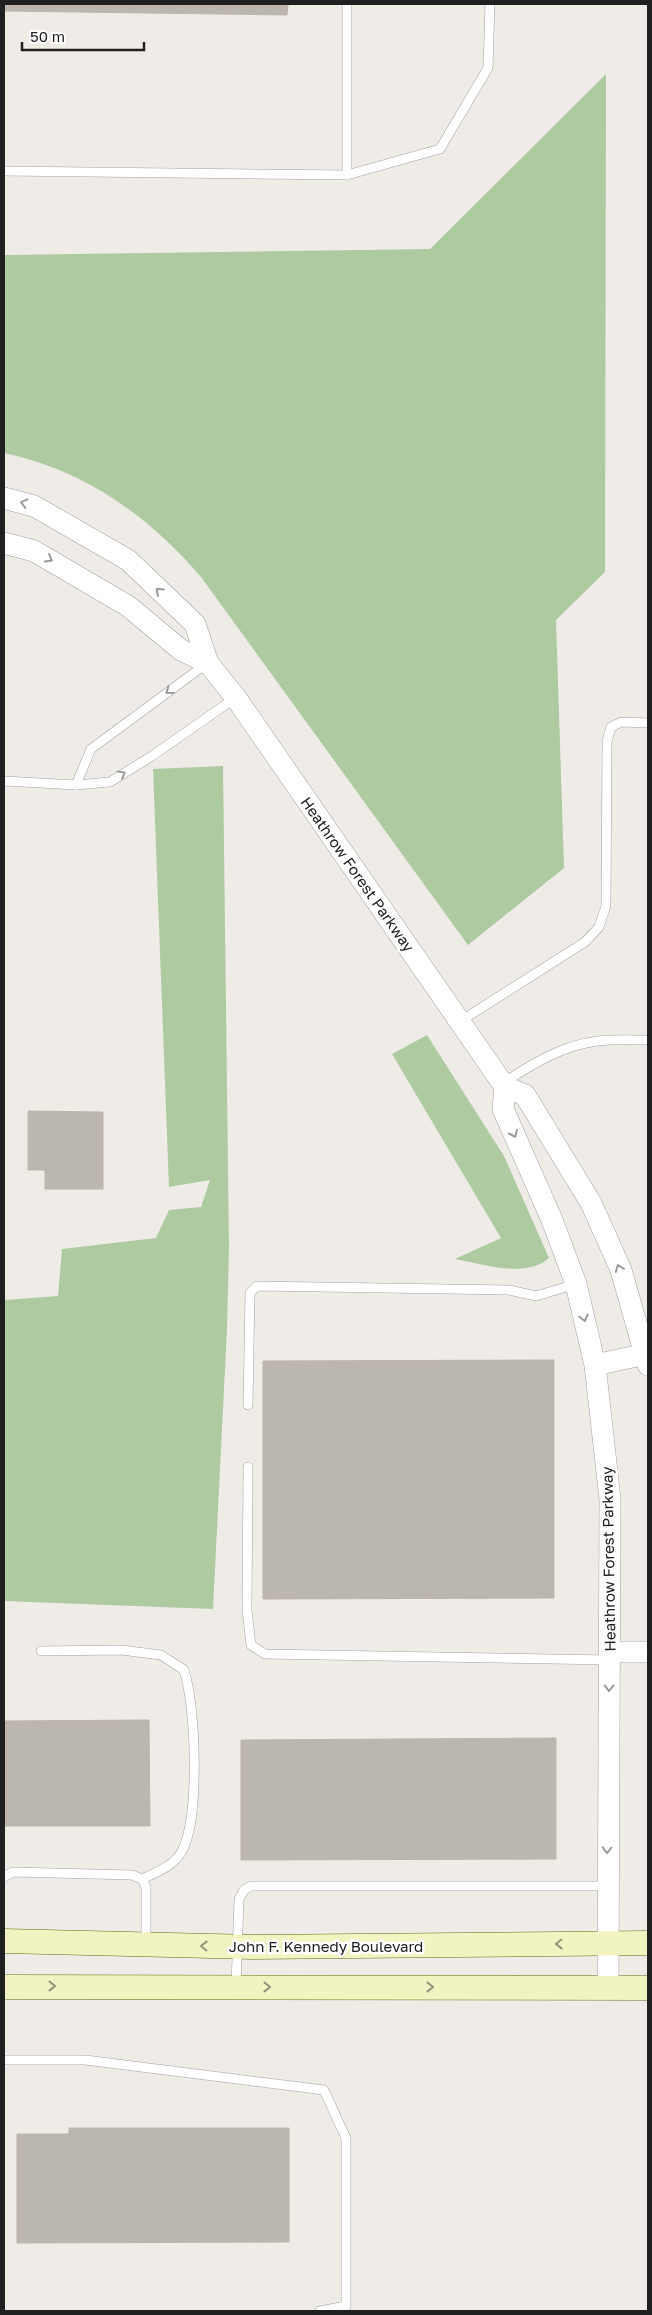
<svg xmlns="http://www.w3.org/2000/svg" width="652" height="2315" font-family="'Golos Text',sans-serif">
<rect width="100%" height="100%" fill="#efece7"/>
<!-- forest -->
<g fill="#adcaa0">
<path d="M606,74l-1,498 -49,48 8,248 -96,77 -267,-368c-53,-62 -117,-107 -197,-124v-198l426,-6z"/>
<polygon points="223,766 229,1248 227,1329 213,1609 4,1601 4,1300 58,1296 62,1249 156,1238 169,1210 201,1207 210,1180 169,1187 153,769"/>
<path d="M427,1035l77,121 45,102c-24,21 -65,6 -94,1l46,-21 -109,-184z"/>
</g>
<!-- building -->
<g fill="#bcb6b0" stroke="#bfb4ab">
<polygon points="4,4 288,4 287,15 4,11"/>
<polygon points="28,1111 103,1112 103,1189 45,1189 45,1170 28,1170"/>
<polygon points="554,1360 554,1598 263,1599 263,1361"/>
<polygon points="149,1720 150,1826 4,1826 4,1721"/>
<polygon points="556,1738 556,1859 241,1860 241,1740"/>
<polygon points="69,2128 289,2128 289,2242 17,2243 17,2134 69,2134"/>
</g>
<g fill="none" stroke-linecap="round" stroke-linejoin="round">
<!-- service casing -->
<g stroke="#a1a1a1" stroke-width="10">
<g id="service">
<polyline points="4,171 347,175 440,149 488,68 490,4"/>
<polyline points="347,175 347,4"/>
<polyline points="4,781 76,785 110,782 152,756 235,698"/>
<polyline points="76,785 91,749 206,664"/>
<polyline points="459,1022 585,942 599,927 606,906 607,741 611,727 621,722 648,723"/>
<path d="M503,1083c29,-19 60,-38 95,-42 16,-2 34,-1 50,-1"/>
<polyline points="248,1405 250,1293 257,1286 509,1290 536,1296 576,1284"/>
<polyline points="248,1467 247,1610 251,1645 265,1654 609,1660"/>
<path d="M41,1651l80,-1 40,5 23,15c12,36 16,149 -2,181 -8,15 -25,21 -40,28"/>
<polyline points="4,1877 13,1872 132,1875 142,1879 146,1887 146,1944"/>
<polyline points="236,1987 239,1899 244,1890 251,1886 607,1886"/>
<polyline points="4,2060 85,2060 324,2090 346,2138 346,2306 320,2311"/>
</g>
</g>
<!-- tertiary casing -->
<g stroke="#a1a1a1" stroke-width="22">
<g id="tertiary">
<polyline points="4,498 34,506 128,560 195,624 208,663 236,698 505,1087 525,1095 591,1203 621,1270 648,1365"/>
<polyline points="4,543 34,551 128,606 181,650 208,663"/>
<polyline points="505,1087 503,1109 552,1220 576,1284 595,1365 610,1499 608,1988"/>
<polyline points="595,1365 646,1354"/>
<polyline points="610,1652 648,1652"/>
</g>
</g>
<!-- secondary casing -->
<g stroke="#636d11" stroke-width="25">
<g id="secondary">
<polyline points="4,1941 253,1947 648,1943"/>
<polyline points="4,1987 648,1988"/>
</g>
</g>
<!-- service -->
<use href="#service" stroke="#fff" stroke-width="9"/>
<!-- tertiary -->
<use href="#tertiary" stroke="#fff" stroke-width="21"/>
<!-- secondary -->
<use href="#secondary" stroke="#f1f3c1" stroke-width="24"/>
</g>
<!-- one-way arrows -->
<defs><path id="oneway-chevron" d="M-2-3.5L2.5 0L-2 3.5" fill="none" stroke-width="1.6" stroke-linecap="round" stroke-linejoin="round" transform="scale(1.25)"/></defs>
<g stroke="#9b9b9b">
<use href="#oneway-chevron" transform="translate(24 503) rotate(-165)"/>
<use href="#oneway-chevron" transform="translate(49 559) rotate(30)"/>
<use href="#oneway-chevron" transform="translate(159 591) rotate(-136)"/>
<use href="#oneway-chevron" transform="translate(169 691) rotate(144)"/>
<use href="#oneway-chevron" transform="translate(122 774) rotate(-31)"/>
<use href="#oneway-chevron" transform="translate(514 1134) rotate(66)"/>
<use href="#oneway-chevron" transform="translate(619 1268) rotate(-111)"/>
<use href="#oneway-chevron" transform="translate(584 1318) rotate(77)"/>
<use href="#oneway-chevron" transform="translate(609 1688) rotate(91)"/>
<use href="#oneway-chevron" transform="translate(607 1850) rotate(91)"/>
</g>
<g stroke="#939479">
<use href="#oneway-chevron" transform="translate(559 1944) rotate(179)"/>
<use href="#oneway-chevron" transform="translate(204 1946) rotate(-179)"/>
<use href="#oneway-chevron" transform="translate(52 1986)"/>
<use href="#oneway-chevron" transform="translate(267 1987)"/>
<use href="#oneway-chevron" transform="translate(430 1987)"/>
</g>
<g text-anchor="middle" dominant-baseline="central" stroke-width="5" stroke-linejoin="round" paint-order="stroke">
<!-- street labels -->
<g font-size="15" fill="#202020" stroke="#fff">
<text transform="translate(358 874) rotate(55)">Heathrow Forest Parkway</text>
<text transform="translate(608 1559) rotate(-91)">Heathrow Forest Parkway</text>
<text x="326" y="1946">John F. Kennedy Boulevard</text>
</g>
</g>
<!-- border -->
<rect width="652" height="2315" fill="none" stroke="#202020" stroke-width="10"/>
<!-- scale -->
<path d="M22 42v8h122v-8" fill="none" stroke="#202020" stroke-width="2.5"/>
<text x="30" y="42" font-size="15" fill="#202020" stroke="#ffffff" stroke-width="4" paint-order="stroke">50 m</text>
</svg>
